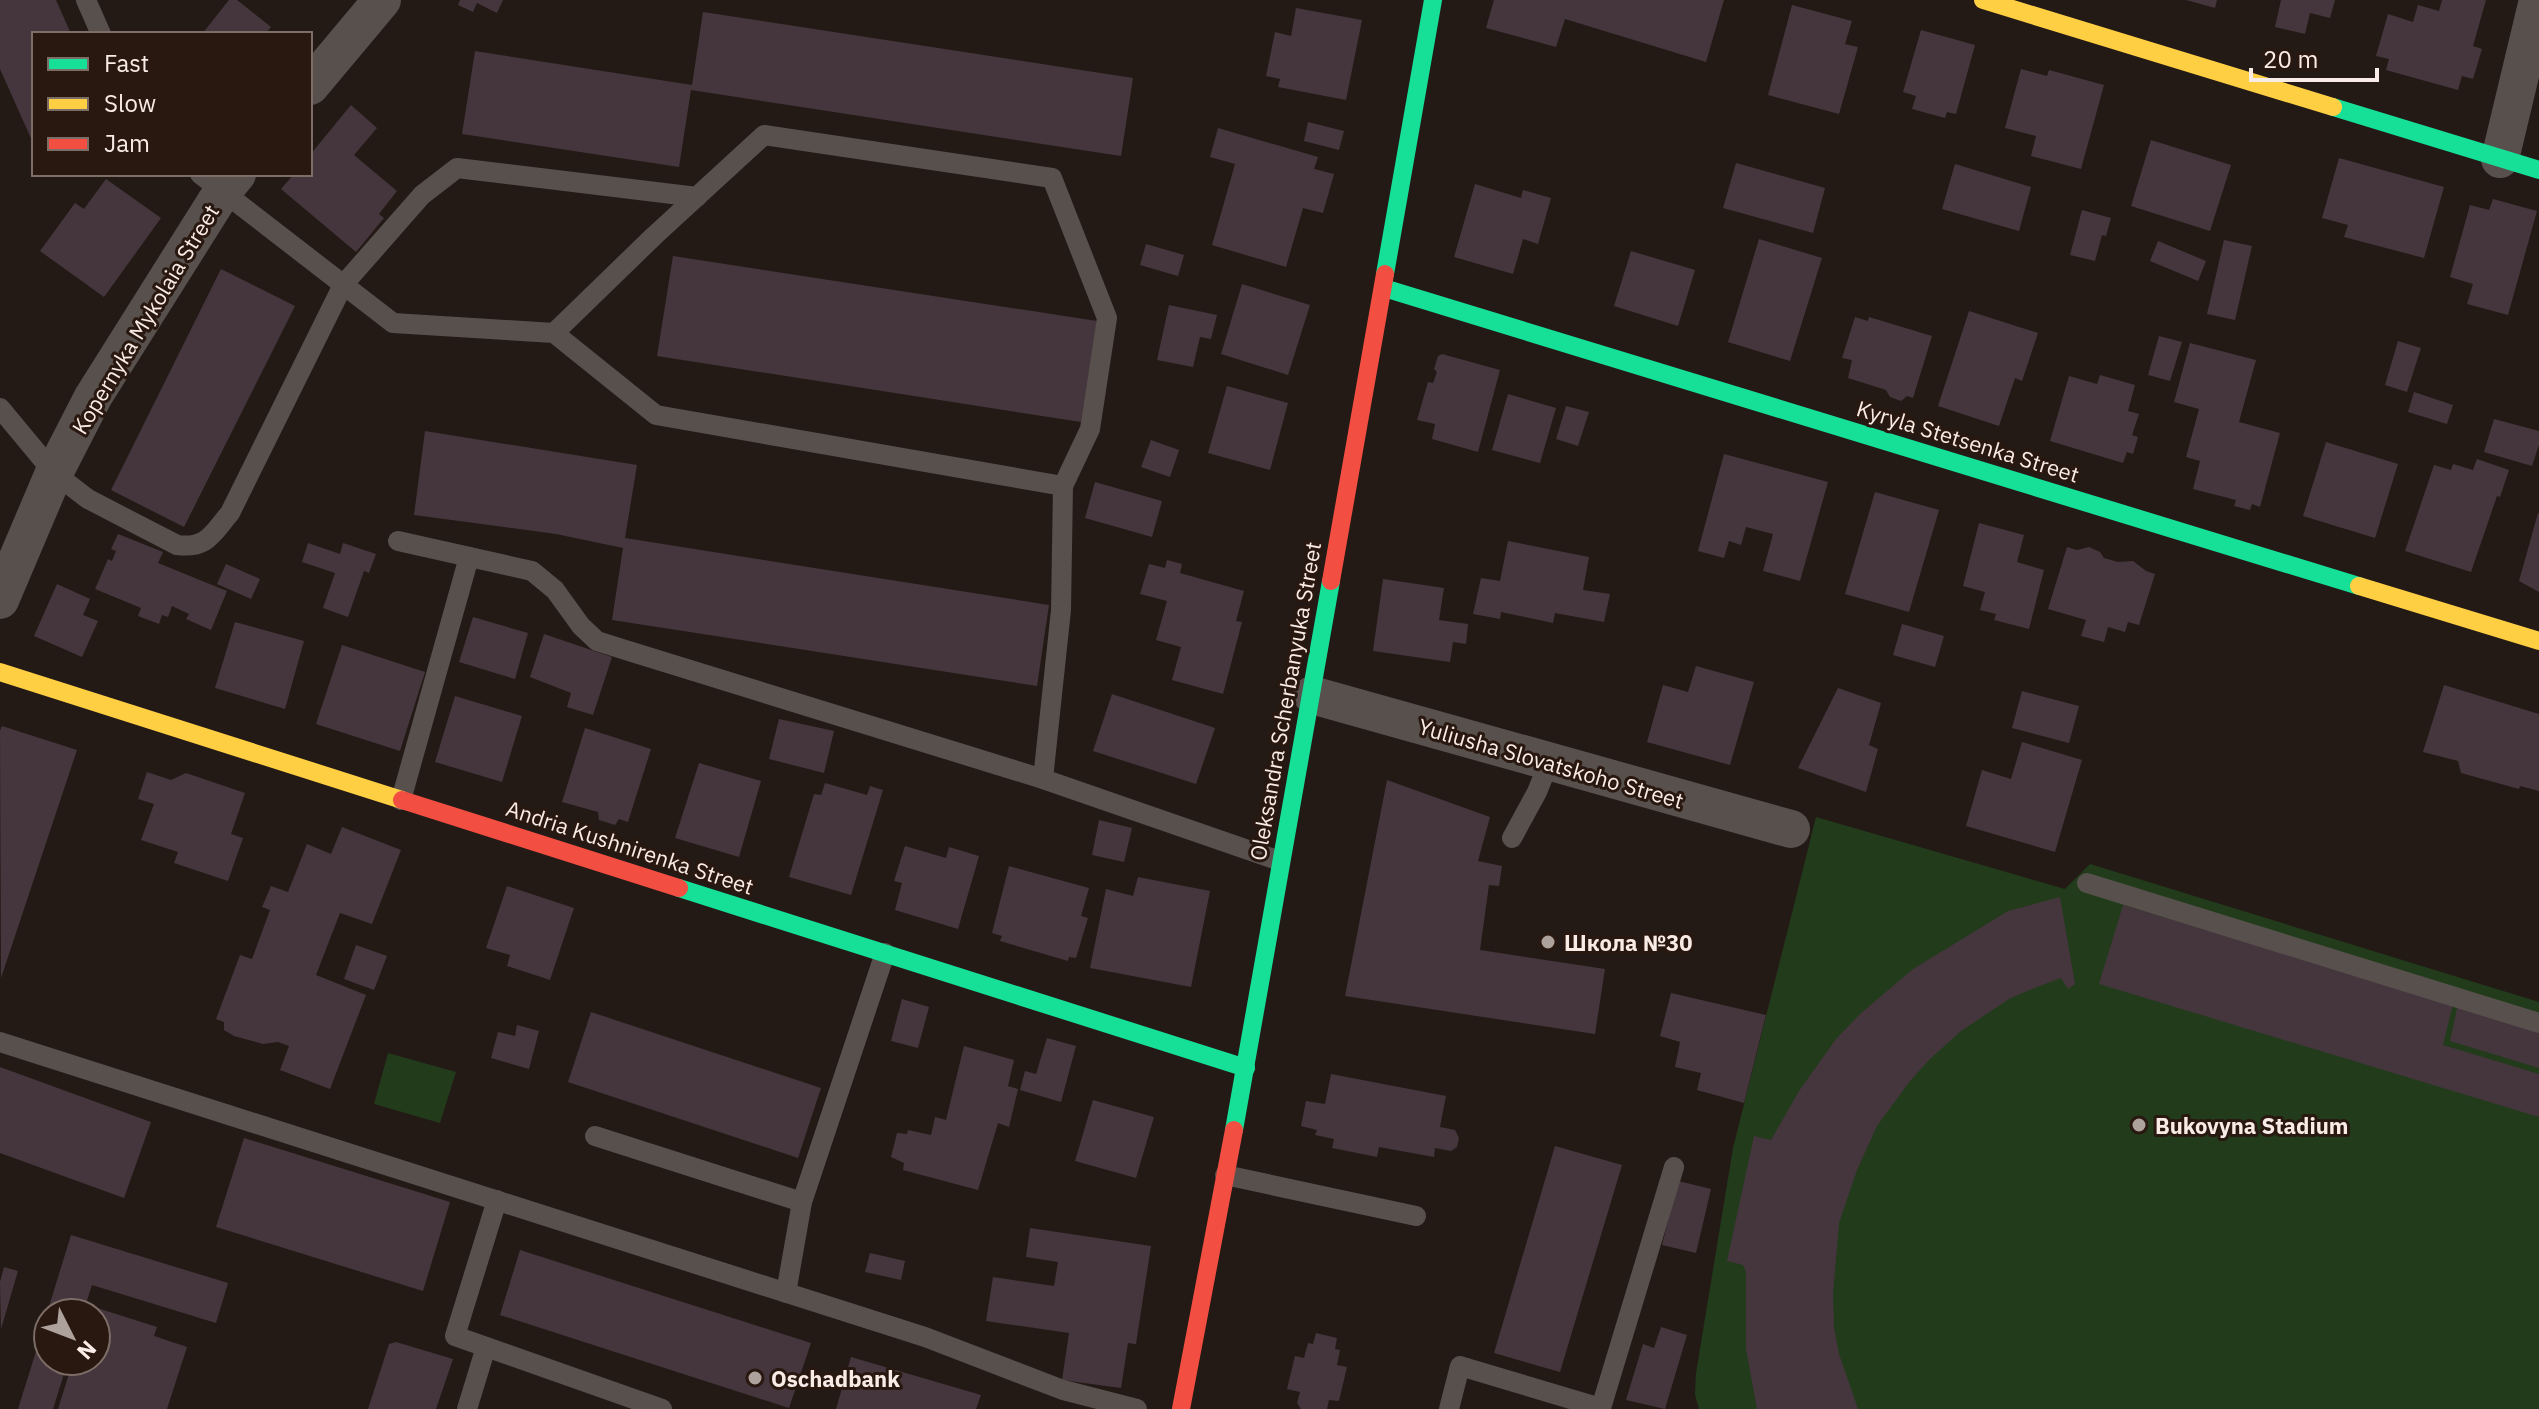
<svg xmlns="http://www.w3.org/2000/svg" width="2539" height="1409" font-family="'IBM Plex Sans',sans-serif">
<rect width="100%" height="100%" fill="#231a16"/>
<!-- green -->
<g fill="#213b1b">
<polygon points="1816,817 2065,889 2090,864 2539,1002 2539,1409 1699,1409 1695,1395 1696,1373 1733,1148"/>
<polygon points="388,1053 456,1072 440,1123 374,1104"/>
</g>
<!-- building -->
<g fill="#45363d">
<polygon points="0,0 56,0 71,34 34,34 34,145 0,69"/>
<polygon points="229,0 237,0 271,27 265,34 202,34"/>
<polygon points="460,0 503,0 497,13 477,3 473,12 458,5"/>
<polygon points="1494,0 1724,0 1706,62 1565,19 1556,47 1486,28"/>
<polygon points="2186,0 2217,0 2215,8"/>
<polygon points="2281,0 2335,0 2330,18 2310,13 2305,34 2275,27"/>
<polygon points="2442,0 2486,0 2473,46 2482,49 2473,79 2462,76 2458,90 2386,70 2389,59 2376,56 2388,14 2413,22 2418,5 2439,11"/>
<polygon points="1792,5 1852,21 1845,44 1858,47 1839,114 1768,95"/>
<polygon points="1296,8 1362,20 1346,100 1278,87 1280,79 1266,76 1275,32 1291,36"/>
<polygon points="703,12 1133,78 1121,156 691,90 679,167 462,134 475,51 692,85"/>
<polygon points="1921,30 1975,45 1956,114 1947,112 1945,118 1912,109 1916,96 1903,92"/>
<polygon points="2021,69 2047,76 2049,70 2104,85 2081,169 2031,156 2036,136 2005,128"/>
<polygon points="351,105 377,128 354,155 397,191 379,214 384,218 356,252 281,189 294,174 310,174 310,155"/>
<polygon points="1308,122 1344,131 1339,150 1304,141"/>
<polygon points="1218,128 1318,157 1314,169 1334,174 1323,213 1303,208 1286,267 1212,245 1235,164 1210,157"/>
<polygon points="2151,140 2231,165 2210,231 2131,206"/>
<polygon points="2339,158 2444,187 2424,258 2344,237 2348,225 2322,218"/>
<polygon points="1736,163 1825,188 1813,233 1723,208"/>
<polygon points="1955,164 2031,187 2019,231 1942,209"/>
<polygon points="106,179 161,218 104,297 40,251 75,203 84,209"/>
<polygon points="1475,184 1521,198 1523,190 1551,198 1538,244 1523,239 1513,274 1454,257"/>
<polygon points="2493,199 2537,211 2508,315 2467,304 2473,284 2450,277 2470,205 2489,210"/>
<polygon points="2082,210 2111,218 2106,236 2102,235 2095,261 2070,255"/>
<polygon points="1759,239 1822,258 1790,361 1728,342"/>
<polygon points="2224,240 2252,246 2235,320 2207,314"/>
<polygon points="2158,241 2206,261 2198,281 2150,261"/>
<polygon points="1146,244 1184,255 1178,276 1140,265"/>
<polygon points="1631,251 1695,270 1678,326 1614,306"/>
<polygon points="673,256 1097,321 1081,422 657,356"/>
<polygon points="221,269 295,306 184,527 111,490"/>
<polygon points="1242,284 1310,305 1288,375 1221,354"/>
<polygon points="1169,305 1217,315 1211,339 1200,337 1193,367 1157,360"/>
<polygon points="1969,311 2038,333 2022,381 2015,378 1999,426 1938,406"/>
<polygon points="1855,317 1868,321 1869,317 1932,336 1913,398 1907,396 1901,401 1890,397 1886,390 1848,378 1852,360 1842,358"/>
<polygon points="2159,336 2182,342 2170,381 2148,375"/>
<polygon points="2398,341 2421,348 2407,392 2385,385"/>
<polygon points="2190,343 2256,360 2239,422 2280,433 2260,507 2252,504 2250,510 2234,506 2236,500 2193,489 2200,461 2186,457 2199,409 2174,402"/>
<polygon points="1442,354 1500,370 1478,452 1432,439 1435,424 1417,420 1428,382 1433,383 1437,372 1434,369 1438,356"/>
<polygon points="2100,375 2135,385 2128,411 2139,414 2132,435 2138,437 2133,454 2127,452 2123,463 2050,441 2069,376 2097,384"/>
<polygon points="1227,386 1288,403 1270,470 1208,453"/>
<polygon points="2414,392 2453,405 2447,424 2408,412"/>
<polygon points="1508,394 1556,408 1540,463 1492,450"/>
<polygon points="1566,406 1589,412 1578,446 1556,439"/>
<polygon points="2494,419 2539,431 2539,445 2532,466 2484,452"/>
<polygon points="425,431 637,465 625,538 1049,605 1037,686 612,620 623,548 556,534 414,515"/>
<polygon points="1151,440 1179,450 1170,477 1141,467"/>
<polygon points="2326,442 2398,464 2375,538 2303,516"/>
<polygon points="1724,454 1828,482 1800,581 1763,571 1773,534 1746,527 1741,545 1729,541 1724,558 1698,551"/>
<polygon points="2477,459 2509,470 2500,497 2497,496 2471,572 2405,551 2434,465 2451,470 2453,464 2473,470"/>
<polygon points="1095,482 1162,501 1152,537 1085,518"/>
<polygon points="1875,492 1939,510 1909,612 1845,594"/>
<polygon points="2538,513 2539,513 2539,592 2519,581"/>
<polygon points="1979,523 2024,535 2017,562 2044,570 2029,629 1994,620 1996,614 1980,610 1985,592 1963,586"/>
<polygon points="118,534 163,552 158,563 227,591 211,630 186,619 189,614 172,606 168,617 162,615 159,624 138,616 141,608 95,589 108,559 112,561 116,551 111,549"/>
<polygon points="1508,541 1589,557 1583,590 1610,594 1604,622 1555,613 1553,623 1501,612 1500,619 1473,614 1481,578 1500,581"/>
<polygon points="308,543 340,554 343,543 376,554 369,573 364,571 348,617 323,608 335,573 302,562"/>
<polygon points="2067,547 2077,550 2089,547 2100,552 2104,558 2118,562 2133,561 2146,571 2155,574 2139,625 2128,622 2125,632 2108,627 2104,642 2081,636 2086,620 2048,609"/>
<polygon points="1167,560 1182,564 1180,573 1244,591 1236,621 1242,622 1223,694 1172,680 1181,647 1156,640 1167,601 1140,594 1149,564 1165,568"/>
<polygon points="226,564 260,579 251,599 217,584"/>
<polygon points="1383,579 1444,588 1439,620 1468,624 1466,644 1453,642 1450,662 1373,651"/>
<polygon points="57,584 90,599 83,615 98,621 82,657 34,636"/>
<polygon points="473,617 528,633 515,679 459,662"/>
<polygon points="235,622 304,641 285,709 215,688"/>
<polygon points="1902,624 1944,636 1935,667 1893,655"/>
<polygon points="544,634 612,657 593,715 567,707 571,693 530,677"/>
<polygon points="342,645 425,672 400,751 316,724"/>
<polygon points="1696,666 1754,682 1730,765 1647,742 1663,685 1688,692"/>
<polygon points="2444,685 2539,714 2539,791 2520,786 2519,789 2461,773 2458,761 2423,752"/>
<polygon points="1838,688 1881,703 1869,745 1878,749 1866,792 1798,768"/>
<polygon points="2022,691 2079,706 2069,743 2012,728"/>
<polygon points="1112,694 1215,728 1196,784 1093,751"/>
<polygon points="455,696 522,716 502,782 435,762"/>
<polygon points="779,719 834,731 824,773 769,759"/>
<polygon points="2,726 77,750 1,978 0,731"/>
<polygon points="585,728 651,749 628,822 619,819 615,825 599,820 598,812 562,802"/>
<polygon points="2022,742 2082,760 2055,852 1966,826 1982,770 2011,779"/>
<polygon points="699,763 761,781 739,857 675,838"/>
<polygon points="147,772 171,780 186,773 245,793 231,834 243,838 228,881 174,863 178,852 141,840 154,804 138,799"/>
<polygon points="1387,780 1490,817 1478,861 1502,866 1499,886 1489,885 1480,950 1605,969 1595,1034 1345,996"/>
<polygon points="825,783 867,795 870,786 883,790 851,895 789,877 814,794 821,795"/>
<polygon points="1099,820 1132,828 1124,862 1092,855"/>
<polygon points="342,827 401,850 372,924 340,913 316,975 366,995 330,1089 280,1070 289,1046 278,1042 263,1044 234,1036 224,1030 224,1022 216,1019 240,955 252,959 270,910 262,907 271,886 288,892 307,844 331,854"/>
<polygon points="905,846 946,858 949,847 979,856 958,929 895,910 902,883 894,881"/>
<polygon points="1009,866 1089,888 1081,916 1088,918 1076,958 1069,957 1068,961 1000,941 1002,936 992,933"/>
<polygon points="1138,877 1210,891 1191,987 1090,968 1106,889 1133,896"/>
<polygon points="507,886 574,908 550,980 507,966 510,955 486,948"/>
<polygon points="2060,897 2075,984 2068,989 2061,978 2027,991 2009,999 1961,1031 1930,1059 1910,1081 1877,1126 1857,1170 1839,1223 1833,1294 1834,1327 1839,1354 1858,1409 1757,1409 1746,1349 1746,1272 1743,1265 1727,1261 1754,1136 1771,1140 1799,1091 1836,1039 1860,1014 1913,969 2008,911"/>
<polygon points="2123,905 2453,1004 2443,1045 2539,1074 2539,1117 2099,984"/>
<polygon points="356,945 387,956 374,990 344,979"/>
<polygon points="1671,993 1766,1015 1744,1103 1697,1090 1701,1073 1675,1067 1680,1042 1660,1036"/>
<polygon points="902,999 929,1007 918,1048 891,1041"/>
<polygon points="2458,1004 2539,1027 2539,1068 2450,1041"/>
<polygon points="591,1012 821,1088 798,1158 568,1082"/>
<polygon points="517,1025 539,1031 529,1069 491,1058 498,1032 515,1036"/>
<polygon points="1047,1038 1076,1046 1061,1102 1020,1090 1025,1071 1036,1074"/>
<polygon points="964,1046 1014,1060 1008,1086 1018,1089 1009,1127 998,1123 978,1190 903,1170 904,1163 891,1157 897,1133 907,1134 908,1130 931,1135 935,1117 946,1120"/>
<polygon points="0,1067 151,1122 124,1198 0,1153"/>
<polygon points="1331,1074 1446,1096 1440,1127 1455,1130 1459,1138 1457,1147 1451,1151 1435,1148 1434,1157 1379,1147 1377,1157 1332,1148 1334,1139 1315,1135 1317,1130 1301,1126 1306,1101 1325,1104"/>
<polygon points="1093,1100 1154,1117 1136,1178 1075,1161"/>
<polygon points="244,1138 450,1202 423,1291 216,1227"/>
<polygon points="1555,1146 1622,1165 1560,1372 1494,1353"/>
<polygon points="1678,1181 1711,1189 1696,1253 1662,1245"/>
<polygon points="1030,1228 1151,1246 1136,1344 1128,1343 1121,1388 1062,1380 1069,1333 986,1321 993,1277 1054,1286 1058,1262 1026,1257"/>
<polygon points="71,1235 228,1283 216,1323 92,1285 83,1313 47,1313"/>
<polygon points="520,1250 811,1343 789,1408 500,1315"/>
<polygon points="870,1253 905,1261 901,1280 865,1272"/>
<polygon points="4,1267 18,1271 1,1329 0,1282"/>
<polygon points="91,1306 157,1327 154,1336 187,1347 167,1409 58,1409 73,1361 96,1361 96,1313 89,1313"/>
<polygon points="48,1313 48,1361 68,1361 53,1409 18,1409"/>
<polygon points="1661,1327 1687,1335 1665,1409 1626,1400 1643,1344 1654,1348"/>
<polygon points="1316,1333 1337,1338 1335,1349 1340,1350 1337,1365 1347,1367 1339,1401 1329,1400 1327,1409 1301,1409 1297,1403 1300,1392 1287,1389 1295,1356 1304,1358 1308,1343 1313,1344"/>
<polygon points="396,1342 453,1359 436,1409 368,1409 389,1344"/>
<polygon points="851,1357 981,1395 976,1409 836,1409"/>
</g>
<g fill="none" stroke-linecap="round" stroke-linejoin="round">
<!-- lane -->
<g stroke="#57504c" stroke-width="20">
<polyline points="86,0 101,34"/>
<polyline points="200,174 393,323 554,333 656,415 1063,486 1061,610 1043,779"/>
<polyline points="554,333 654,236 764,135 1052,178 1107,318 1090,429 1063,486"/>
<path d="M0,408l54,65 34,26 89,46c30,4 35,-11 53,-32l113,-228 79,-90 35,-27 240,29"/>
<polyline points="398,541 532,571 555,590 581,626 597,641 619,648 1043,779 1280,861"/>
<polyline points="401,800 469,557"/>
<polyline points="1512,838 1537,792 1549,762"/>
<polyline points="2087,883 2539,1023"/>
<polyline points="0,1042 925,1337 1063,1390 1137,1409"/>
<polyline points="595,1136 802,1202"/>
<polyline points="1225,1175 1416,1216"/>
<polyline points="497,1200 455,1336 662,1409"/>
<polyline points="786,1293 802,1202 885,953"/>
<polyline points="467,1409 486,1347"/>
<polyline points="1449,1409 1460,1366 1601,1408 1674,1167"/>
</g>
<!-- street -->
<g stroke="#57504c" stroke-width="38">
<polyline points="310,86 382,0"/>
<polyline points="2500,159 2538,0"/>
<polyline points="0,600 54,473 93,397 222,192 237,174"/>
<polyline points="1312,695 1791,829"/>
</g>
<!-- fast -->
<g stroke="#16e098" stroke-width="18">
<polyline points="2333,107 2539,170"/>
<polyline points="1385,274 1433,0"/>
<polyline points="1384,288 2359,586"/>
<polyline points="679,888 1246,1068"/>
<polyline points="1234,1130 1331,581"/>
</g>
<!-- slow -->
<g stroke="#ffcf43" stroke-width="18">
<polyline points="1983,0 2333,107"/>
<polyline points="2359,586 2539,641"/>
<polyline points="0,672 402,800"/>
</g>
<!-- jam -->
<g stroke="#f24e42" stroke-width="18">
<polyline points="1331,581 1385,274"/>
<polyline points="402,800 679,888"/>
<polyline points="1181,1409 1234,1130"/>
</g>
</g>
<!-- markers -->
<g fill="#aea29d" stroke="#291810" stroke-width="3">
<circle cx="1548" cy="942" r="8"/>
<circle cx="2139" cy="1125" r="8"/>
<circle cx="755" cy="1378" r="8"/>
</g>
<g text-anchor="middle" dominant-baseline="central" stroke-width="6" stroke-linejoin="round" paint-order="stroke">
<!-- street labels -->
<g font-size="22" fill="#f9ece6" stroke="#291810">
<text transform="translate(145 319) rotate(-59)">Kopernyka Mykolaia Street</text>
<text transform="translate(1968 441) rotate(17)">Kyryla Stetsenka Street</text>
<text transform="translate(1285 701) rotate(-80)">Oleksandra Scherbanyuka Street</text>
<text transform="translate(1551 763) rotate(16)">Yuliusha Slovatskoho Street</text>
<text transform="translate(630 847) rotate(18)">Andria Kushnirenka Street</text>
</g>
<!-- poi labels -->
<g font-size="22" font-weight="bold" fill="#f9ece6" stroke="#291810" text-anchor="start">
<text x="1564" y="942">Школа №30</text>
<text x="2155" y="1125">Bukovyna Stadium</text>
<text x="771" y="1378">Oschadbank</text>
</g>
</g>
<!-- legend -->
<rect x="32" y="32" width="280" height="144" fill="#291810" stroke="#7c6d66" stroke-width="2"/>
<rect x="48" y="58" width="40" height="12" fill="#16e098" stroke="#7c6d66" stroke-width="2"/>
<text x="104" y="72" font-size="24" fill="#f9ece6">Fast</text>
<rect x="48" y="98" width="40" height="12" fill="#ffcf43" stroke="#7c6d66" stroke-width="2"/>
<text x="104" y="112" font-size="24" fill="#f9ece6">Slow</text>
<rect x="48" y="138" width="40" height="12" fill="#f24e42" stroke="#7c6d66" stroke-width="2"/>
<text x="104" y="152" font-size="24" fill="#f9ece6">Jam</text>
<!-- north arrow -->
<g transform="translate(72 1337) rotate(132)"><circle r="38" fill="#291810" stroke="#7c6d66" stroke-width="2"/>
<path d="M0-6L14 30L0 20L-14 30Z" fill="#aea29d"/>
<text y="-12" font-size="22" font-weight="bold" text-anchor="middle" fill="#f9ece6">N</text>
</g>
<!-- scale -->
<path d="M2251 68v12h126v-12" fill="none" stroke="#f9ece6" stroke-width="4"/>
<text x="2263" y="68" font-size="24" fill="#f9ece6" stroke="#291810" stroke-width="6" paint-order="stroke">20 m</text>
</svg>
